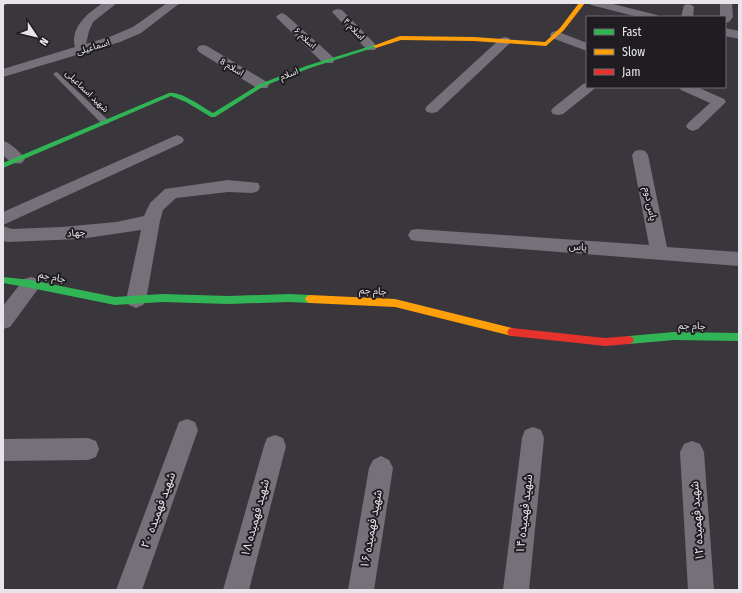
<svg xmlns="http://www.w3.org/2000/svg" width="742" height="593" font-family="'Fira Sans Condensed','Noto Sans Arabic',sans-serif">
<rect width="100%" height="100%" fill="#39373c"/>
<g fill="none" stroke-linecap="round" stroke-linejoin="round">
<!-- lane -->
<polygon fill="#75707a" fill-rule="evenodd" points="56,72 58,73 108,120 108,124 102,124 54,75 53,74"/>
<!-- street -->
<g fill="#75707a" fill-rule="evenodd">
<path d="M103,3h14l-24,19 -4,9 -3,13 26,-8 21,-9 34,-24h13l-39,30 -21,9 -117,35v-8l72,-22c-6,-19 14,-35 28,-44z"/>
<polygon points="589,3 609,3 657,15 659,17 638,17 591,5"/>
<polygon points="720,3 732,3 733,17 729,22 725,23 725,17 720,17"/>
<polygon points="688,4 692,5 694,7 693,17 681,17 684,5"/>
<polygon points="338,9 342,10 375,44 377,47 375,50 367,50 334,14 332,12 334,10"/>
<polygon points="282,13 286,15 333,57 334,60 333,63 323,63 278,19 276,17 278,15"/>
<polygon points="725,28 739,31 739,39 725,36"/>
<polygon points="556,31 587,43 587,51 552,38 550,35 552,32"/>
<polygon points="505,37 509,38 511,41 509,44 437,112 432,113 427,112 425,109 427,106 501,38"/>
<polygon points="203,45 207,46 267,82 269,85 267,88 257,88 199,52 197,49 199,46"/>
<polygon points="587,83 587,87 595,87 593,90 563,114 558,115 553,114 551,111 553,108 583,84"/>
<polygon points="679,87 697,87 724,99 726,102 698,129 693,131 688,129 686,126 688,123 710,103 681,90"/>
<polygon points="177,135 182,137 184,140 182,143 3,225 3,212"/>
<path d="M3,141c8,2 17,11 22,18l-3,4c-9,2 -13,-2 -19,-8z"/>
<polygon points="640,150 645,151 648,155 667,247 739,252 739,266 417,241 411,240 408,235 411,230 417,229 649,245 632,155 635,151"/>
<polygon points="228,180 258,183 260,187 258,191 252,193 228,192 176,198 163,210 160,221 146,300 143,305 136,308 129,305 126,300 141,230 80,239 8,242 3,241 3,226 12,229 62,227 116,222 144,216 150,203 165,189"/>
<polygon points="31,277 38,279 40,284 38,289 10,327 3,329 3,306 24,279"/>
<polygon points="187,419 195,422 198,430 142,590 116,590 179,422"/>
<polygon points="533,427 541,430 544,438 529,590 503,590 522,438 525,430"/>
<polygon points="275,435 283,438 286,446 249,590 223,590 264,446 267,438"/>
<polygon points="88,438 96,441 99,449 96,457 88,460 3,461 3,439"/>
<polygon points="692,441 700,444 704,452 714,590 688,590 680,452 684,444"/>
<polygon points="381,456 389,460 393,468 374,590 348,590 369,468 373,460"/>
</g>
<!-- fast -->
<g fill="#30b455" fill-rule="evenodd">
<path d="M374,45l5,1 -69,22 -46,18 -49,31h-4l-25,-15 -15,-6 -168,72v-5l166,-70c12,-2 33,14 44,20l47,-29 46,-18z"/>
<polygon points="3,277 31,280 115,297 162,294 229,296 289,294 310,295 313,296 315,299 313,302 310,303 289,302 229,304 162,302 115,305 31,288 3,283"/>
<polygon points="674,332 739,333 739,341 674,340 629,344 626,343 624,340 626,337 629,336"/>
</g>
<!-- slow -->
<g fill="#ff9f0a" fill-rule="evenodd">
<polygon points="3,3 7,3 3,6"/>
<polygon points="579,3 585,3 564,30 546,46 474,41 401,40 376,48 373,46 400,36 474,37 545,42 560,28"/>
<polygon points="310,295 395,299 512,328 515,329 517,332 515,335 512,336 395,307 310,303 307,302 305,299 307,296"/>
</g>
<!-- jam -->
<polygon fill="#e5322d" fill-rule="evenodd" points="512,328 605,338 629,336 632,337 634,340 632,343 629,344 605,346 512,336 509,335 507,332 509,329"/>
</g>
<g text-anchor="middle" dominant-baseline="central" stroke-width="4" stroke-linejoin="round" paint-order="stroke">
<!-- far-street labels -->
<g font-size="9" fill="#e7e4ea" stroke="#1f1d21">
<text transform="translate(354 29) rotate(47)">اسلام ۴</text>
<text transform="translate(305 38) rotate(43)">اسلام ۶</text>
<text transform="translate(93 47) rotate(-17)">اسماعیلی</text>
<text transform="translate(232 67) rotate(31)">اسلام 8</text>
<text transform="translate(289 74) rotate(-22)">اسلام</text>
<text transform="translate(87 91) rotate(44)">شهید اسماعیلی</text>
</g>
<!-- street labels -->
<g font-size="10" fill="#e7e4ea" stroke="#1f1d21">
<text transform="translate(650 204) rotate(79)">یاس دوم</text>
<text transform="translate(76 233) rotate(-5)">جهاد</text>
<text transform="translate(578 247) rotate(4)">یاس</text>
<text transform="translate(52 277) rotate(11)">جام جم</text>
<text transform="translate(373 291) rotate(3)">جام جم</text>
<text transform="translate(692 326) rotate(1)">جام جم</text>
</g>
<!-- near-street labels -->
<g font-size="12" fill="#e7e4ea" stroke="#1f1d21">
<text transform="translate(158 510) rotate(-70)">شهید فهمیده ۲۰</text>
<text transform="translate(524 514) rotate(-84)">شهید فهمیده ۱۴</text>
<text transform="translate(255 518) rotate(-75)">شهید فهمیده ۱۸</text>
<text transform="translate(697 521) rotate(-94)">شهید فهمیده ۱۲</text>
<text transform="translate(371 529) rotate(-80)">شهید فهمیده ۱۶</text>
</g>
</g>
<!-- border -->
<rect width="742" height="593" fill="none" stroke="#e7e4ea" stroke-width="8"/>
<!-- legend -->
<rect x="586" y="16" width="140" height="72" fill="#1f1d21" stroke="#6f6d71"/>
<rect x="594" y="29" width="20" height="6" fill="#30b455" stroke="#6f6d71"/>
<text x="622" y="36" font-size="12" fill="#e7e4ea">Fast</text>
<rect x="594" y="49" width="20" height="6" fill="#ff9f0a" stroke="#6f6d71"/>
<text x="622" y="56" font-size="12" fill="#e7e4ea">Slow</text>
<rect x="594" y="69" width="20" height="6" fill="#e5322d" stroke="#6f6d71"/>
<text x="622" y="76" font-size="12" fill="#e7e4ea">Jam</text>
<!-- north arrow -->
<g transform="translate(36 36) rotate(125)" stroke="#1f1d21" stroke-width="3" paint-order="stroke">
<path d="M0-3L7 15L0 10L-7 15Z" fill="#e7e4ea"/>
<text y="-6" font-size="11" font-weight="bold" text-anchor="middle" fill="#e7e4ea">N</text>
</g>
</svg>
